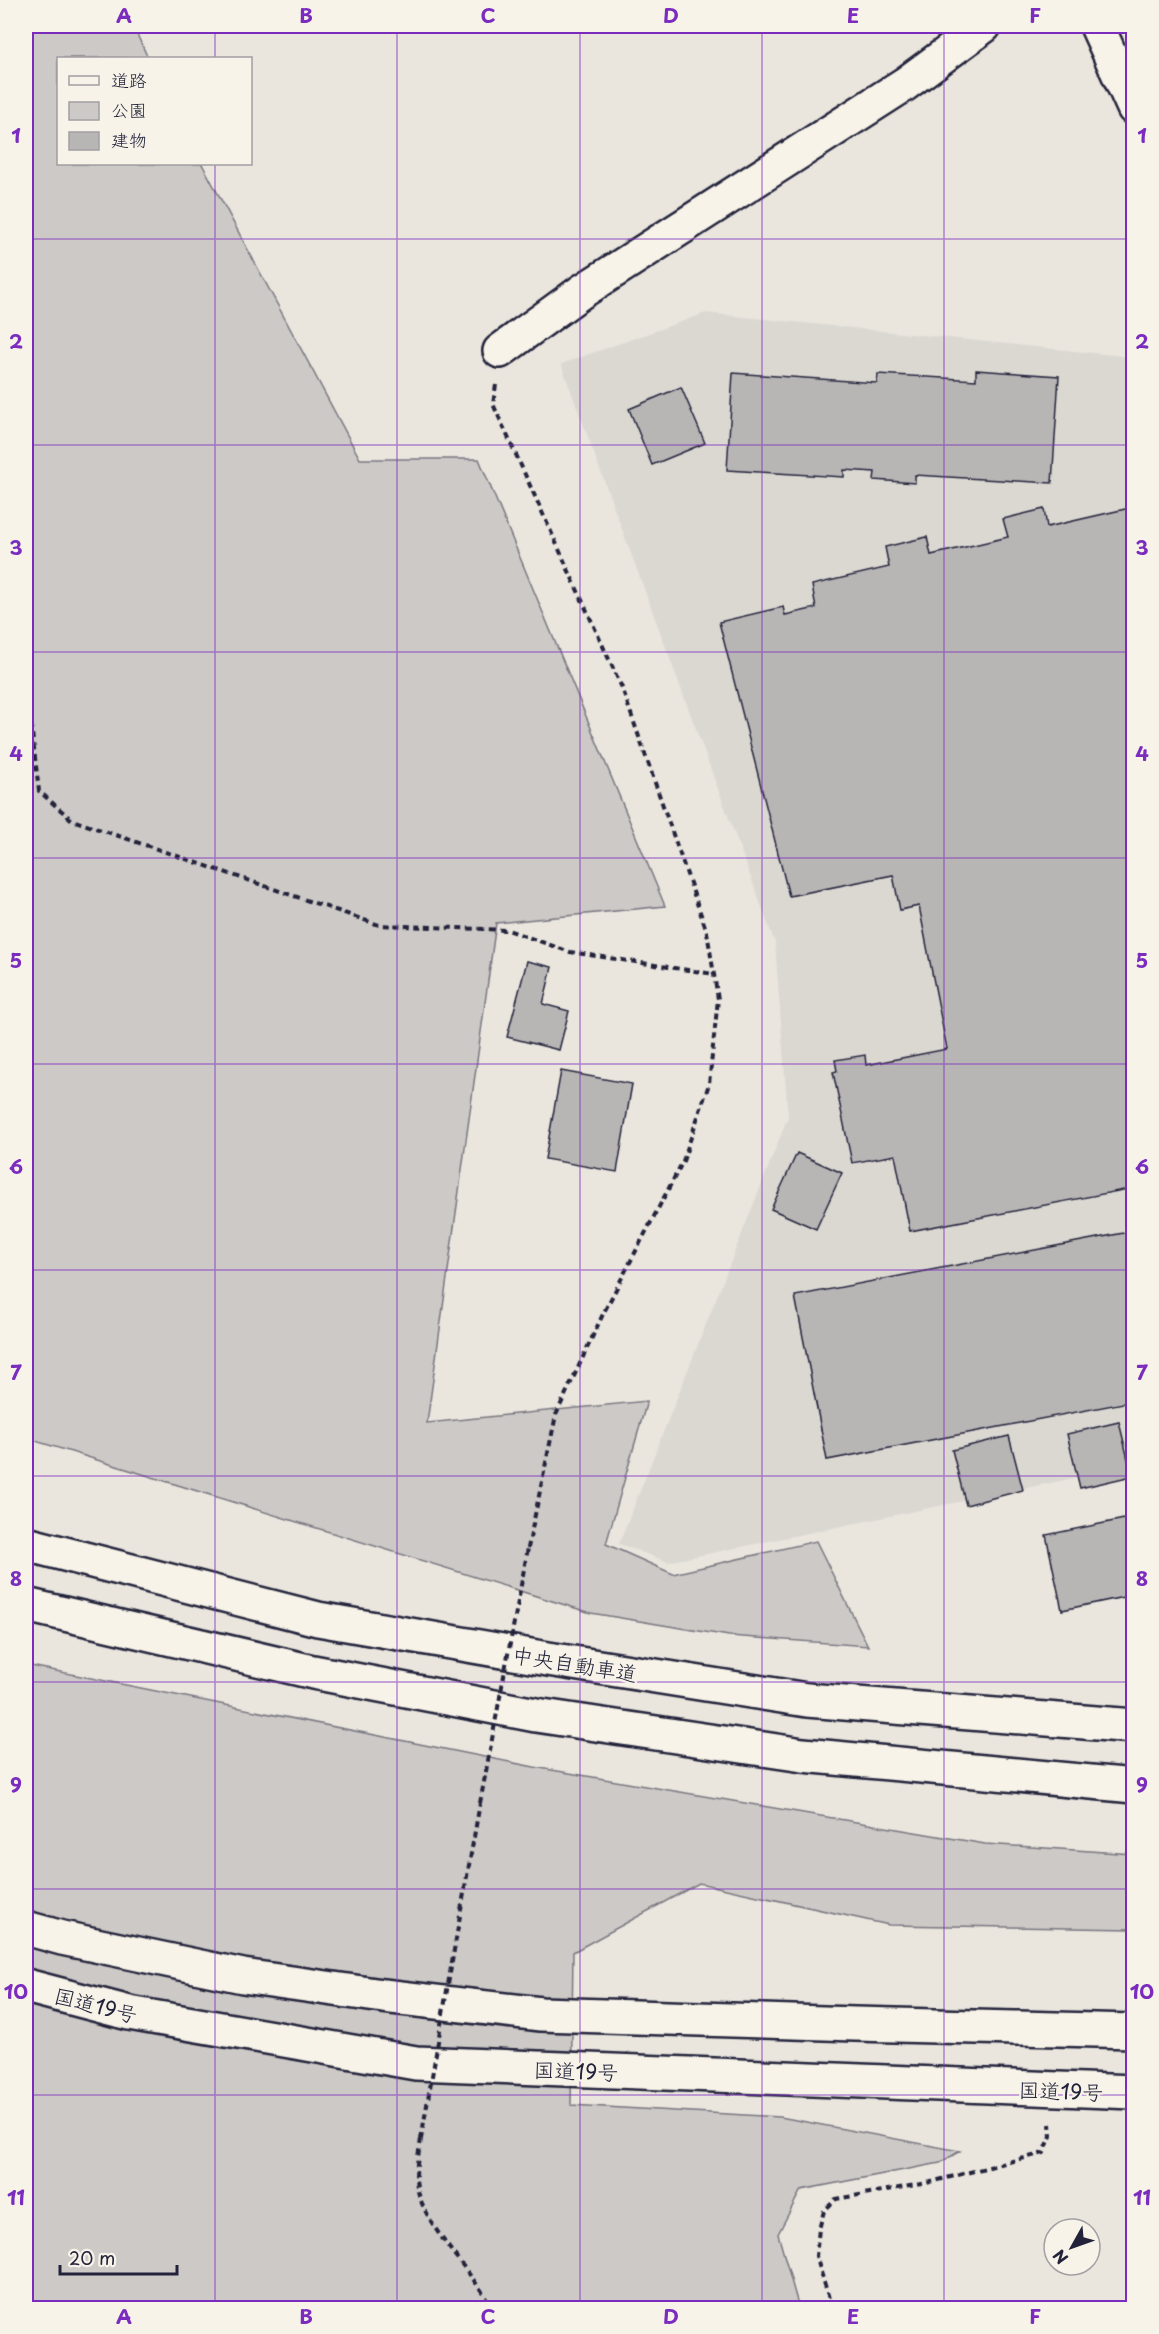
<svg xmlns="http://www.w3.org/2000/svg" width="1159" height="2334" font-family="'Playpen Sans','Klee One',sans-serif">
<rect width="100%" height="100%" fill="#eae6de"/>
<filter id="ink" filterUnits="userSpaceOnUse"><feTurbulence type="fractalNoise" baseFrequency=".0167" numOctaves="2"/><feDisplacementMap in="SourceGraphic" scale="12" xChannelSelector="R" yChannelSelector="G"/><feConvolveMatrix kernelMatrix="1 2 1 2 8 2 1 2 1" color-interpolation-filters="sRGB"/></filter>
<g filter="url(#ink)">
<!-- built -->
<polygon fill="#dbd8d2" points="706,313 1133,357 1133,1466 668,1562 619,1544 788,1117 775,943 561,364"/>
<!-- green -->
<g fill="#cdc9c6" stroke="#787680" stroke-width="1.5">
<polygon points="26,26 133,26 148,58 58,58 58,164 202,164 360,459 479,459 665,906 496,923 427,1423 647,1401 606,1544 673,1574 816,1541 868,1646 729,1636 591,1613 26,1438"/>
<polygon points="26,1665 534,1767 985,1844 1133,1854 1133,1929 889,1925 699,1883 573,1952 571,2105 780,2117 960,2151 940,2163 801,2190 778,2234 799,2308 26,2308"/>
</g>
<!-- building -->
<g fill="#b8b6b5" stroke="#22223b" stroke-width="1.5">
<polygon points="976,370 1059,376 1052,483 915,475 915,483 874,480 875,472 844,470 844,477 727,470 733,373 877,383 878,374 976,380"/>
<polygon points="681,387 705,443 652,465 629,409"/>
<polygon points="1134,476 1134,505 1127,477"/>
<polygon points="1134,507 1134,1188 910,1231 895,1155 852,1163 833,1072 837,1071 835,1060 865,1055 866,1065 947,1049 919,906 900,910 893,875 789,896 719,622 783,607 785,615 816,608 812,585 889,567 885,547 927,537 931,555 1008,537 1003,519 1044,509 1047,527"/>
<polygon points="527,961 552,967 543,1004 569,1011 559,1050 507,1037"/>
<polygon points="561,1071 632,1084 617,1172 545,1159"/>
<polygon points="797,1153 842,1173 816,1229 771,1209"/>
<polygon points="1134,1231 1134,1401 827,1460 795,1296"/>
<polygon points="1119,1422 1132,1476 1080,1488 1067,1434"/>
<polygon points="1009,1436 1023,1490 966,1505 952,1450"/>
<polygon points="1134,1517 1134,1615 1128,1615 1124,1597 1062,1610 1046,1535"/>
</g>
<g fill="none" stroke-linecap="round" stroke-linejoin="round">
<!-- minor casing -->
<g stroke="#22223b" stroke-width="38">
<g id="minor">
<polyline points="1097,26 1134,108"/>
<polyline points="500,351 581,292 905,84 984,26"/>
</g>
</g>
<!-- trunk casing -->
<g stroke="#22223b" stroke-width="38">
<g id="trunk">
<polyline points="26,1928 62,1938 243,1976 383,1996 541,2014 855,2024 1134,2031"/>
<polyline points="26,1986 129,2013 416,2063 1134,2092"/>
</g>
</g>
<!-- motorway casing -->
<g stroke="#22223b" stroke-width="38">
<g id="motorway">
<polyline points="26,1544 318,1619 548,1659 807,1700 1134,1726"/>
<polyline points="26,1605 313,1672 536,1715 803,1755 1134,1786"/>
</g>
</g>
<!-- path -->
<g stroke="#22223b" stroke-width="4" stroke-dasharray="6 4.5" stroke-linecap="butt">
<polyline points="496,385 493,404 622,688 707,932 718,999 709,1084 683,1161 603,1314 556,1415 528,1548"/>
<polyline points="26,682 39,791 72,820 379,925 508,930 570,952 714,974"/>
<polyline points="461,1910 480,1803"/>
<path d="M421,2139c-2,13 -5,26 -5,38 1,45 55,91 76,131"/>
<polyline points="832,2308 816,2256 819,2229 824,2211 836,2199 927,2183 1044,2153 1051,2136 1050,2124"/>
</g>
<!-- minor -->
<use href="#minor" stroke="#f7f3e8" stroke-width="33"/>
<!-- trunk -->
<use href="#trunk" stroke="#f7f3e8" stroke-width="33"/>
<!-- motorway -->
<use href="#motorway" stroke="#f7f3e8" stroke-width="33"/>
<!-- path-bridge -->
<g stroke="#22223b" stroke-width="4" stroke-dasharray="6 4.5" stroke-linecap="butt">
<polyline points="480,1803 528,1548"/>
<polyline points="421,2139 461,1910"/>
</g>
</g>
</g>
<!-- grid -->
<path fill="none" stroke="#7b2cbf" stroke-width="1.5" stroke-opacity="0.55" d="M215,26v32M397,26v2282M580,26v2282M762,26v2282M944,26v2282M215,164v2144M26,239h1108M26,445h1108M26,652h1108M26,858h1108M26,1064h1108M26,1270h1108M26,1476h1108M26,1682h1108M26,1889h1108M26,2095h1108"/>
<g text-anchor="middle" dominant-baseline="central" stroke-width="4.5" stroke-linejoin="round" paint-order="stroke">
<!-- street labels -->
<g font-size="21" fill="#22223b" stroke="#f7f3e8">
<text transform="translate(575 1663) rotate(9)">中央自動車道</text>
<text transform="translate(96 2004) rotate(14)">国道19号</text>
<text transform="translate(576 2070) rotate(2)">国道19号</text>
<text transform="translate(1061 2090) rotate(2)">国道19号</text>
</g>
</g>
<!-- margin -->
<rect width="1159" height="2334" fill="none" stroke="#f7f3e8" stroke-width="66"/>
<!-- legend -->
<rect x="57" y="57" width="195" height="108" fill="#f7f3e8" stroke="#a29fa3" stroke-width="1.5"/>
<rect x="69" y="76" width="30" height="9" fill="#f7f3e8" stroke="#a29fa3" stroke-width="1.5"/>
<text x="111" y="87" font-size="18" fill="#22223b">道路</text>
<rect x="69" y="102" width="30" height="18" fill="#cdc9c6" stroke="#a29fa3" stroke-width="1.5"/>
<text x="111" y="117" font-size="18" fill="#22223b">公園</text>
<rect x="69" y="132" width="30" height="18" fill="#b8b6b5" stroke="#a29fa3" stroke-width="1.5"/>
<text x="111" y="147" font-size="18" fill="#22223b">建物</text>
<!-- north arrow -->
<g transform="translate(1072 2247) rotate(230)"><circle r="28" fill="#f7f3e8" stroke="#a29fa3" stroke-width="1.5"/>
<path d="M0-4.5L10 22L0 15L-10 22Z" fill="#22223b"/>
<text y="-9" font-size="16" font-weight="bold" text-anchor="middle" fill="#22223b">N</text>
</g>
<!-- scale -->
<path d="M60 2265v9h117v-9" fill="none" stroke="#22223b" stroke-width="3"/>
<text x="69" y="2265" font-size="18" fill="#22223b" stroke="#f7f3e8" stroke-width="4.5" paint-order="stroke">20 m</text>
<rect x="33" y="33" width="1093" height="2268" fill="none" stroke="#7b2cbf" stroke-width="2"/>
<g font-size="20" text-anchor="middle" font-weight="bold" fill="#7b2cbf">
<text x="124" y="23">A</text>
<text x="306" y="23">B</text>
<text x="488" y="23">C</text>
<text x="671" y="23">D</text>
<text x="853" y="23">E</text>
<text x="1035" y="23">F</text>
<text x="16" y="143">1</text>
<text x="1142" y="143">1</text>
<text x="16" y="349">2</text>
<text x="1142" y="349">2</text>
<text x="16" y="555">3</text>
<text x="1142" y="555">3</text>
<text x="16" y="761">4</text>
<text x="1142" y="761">4</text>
<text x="16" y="968">5</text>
<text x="1142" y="968">5</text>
<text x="16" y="1174">6</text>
<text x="1142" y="1174">6</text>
<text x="16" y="1380">7</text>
<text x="1142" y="1380">7</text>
<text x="16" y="1586">8</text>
<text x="1142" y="1586">8</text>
<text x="16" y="1792">9</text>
<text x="1142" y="1792">9</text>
<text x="16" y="1999">10</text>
<text x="1142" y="1999">10</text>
<text x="16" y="2205">11</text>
<text x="1142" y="2205">11</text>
<text x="124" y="2324">A</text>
<text x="306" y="2324">B</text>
<text x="488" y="2324">C</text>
<text x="671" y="2324">D</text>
<text x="853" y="2324">E</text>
<text x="1035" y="2324">F</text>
</g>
</svg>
